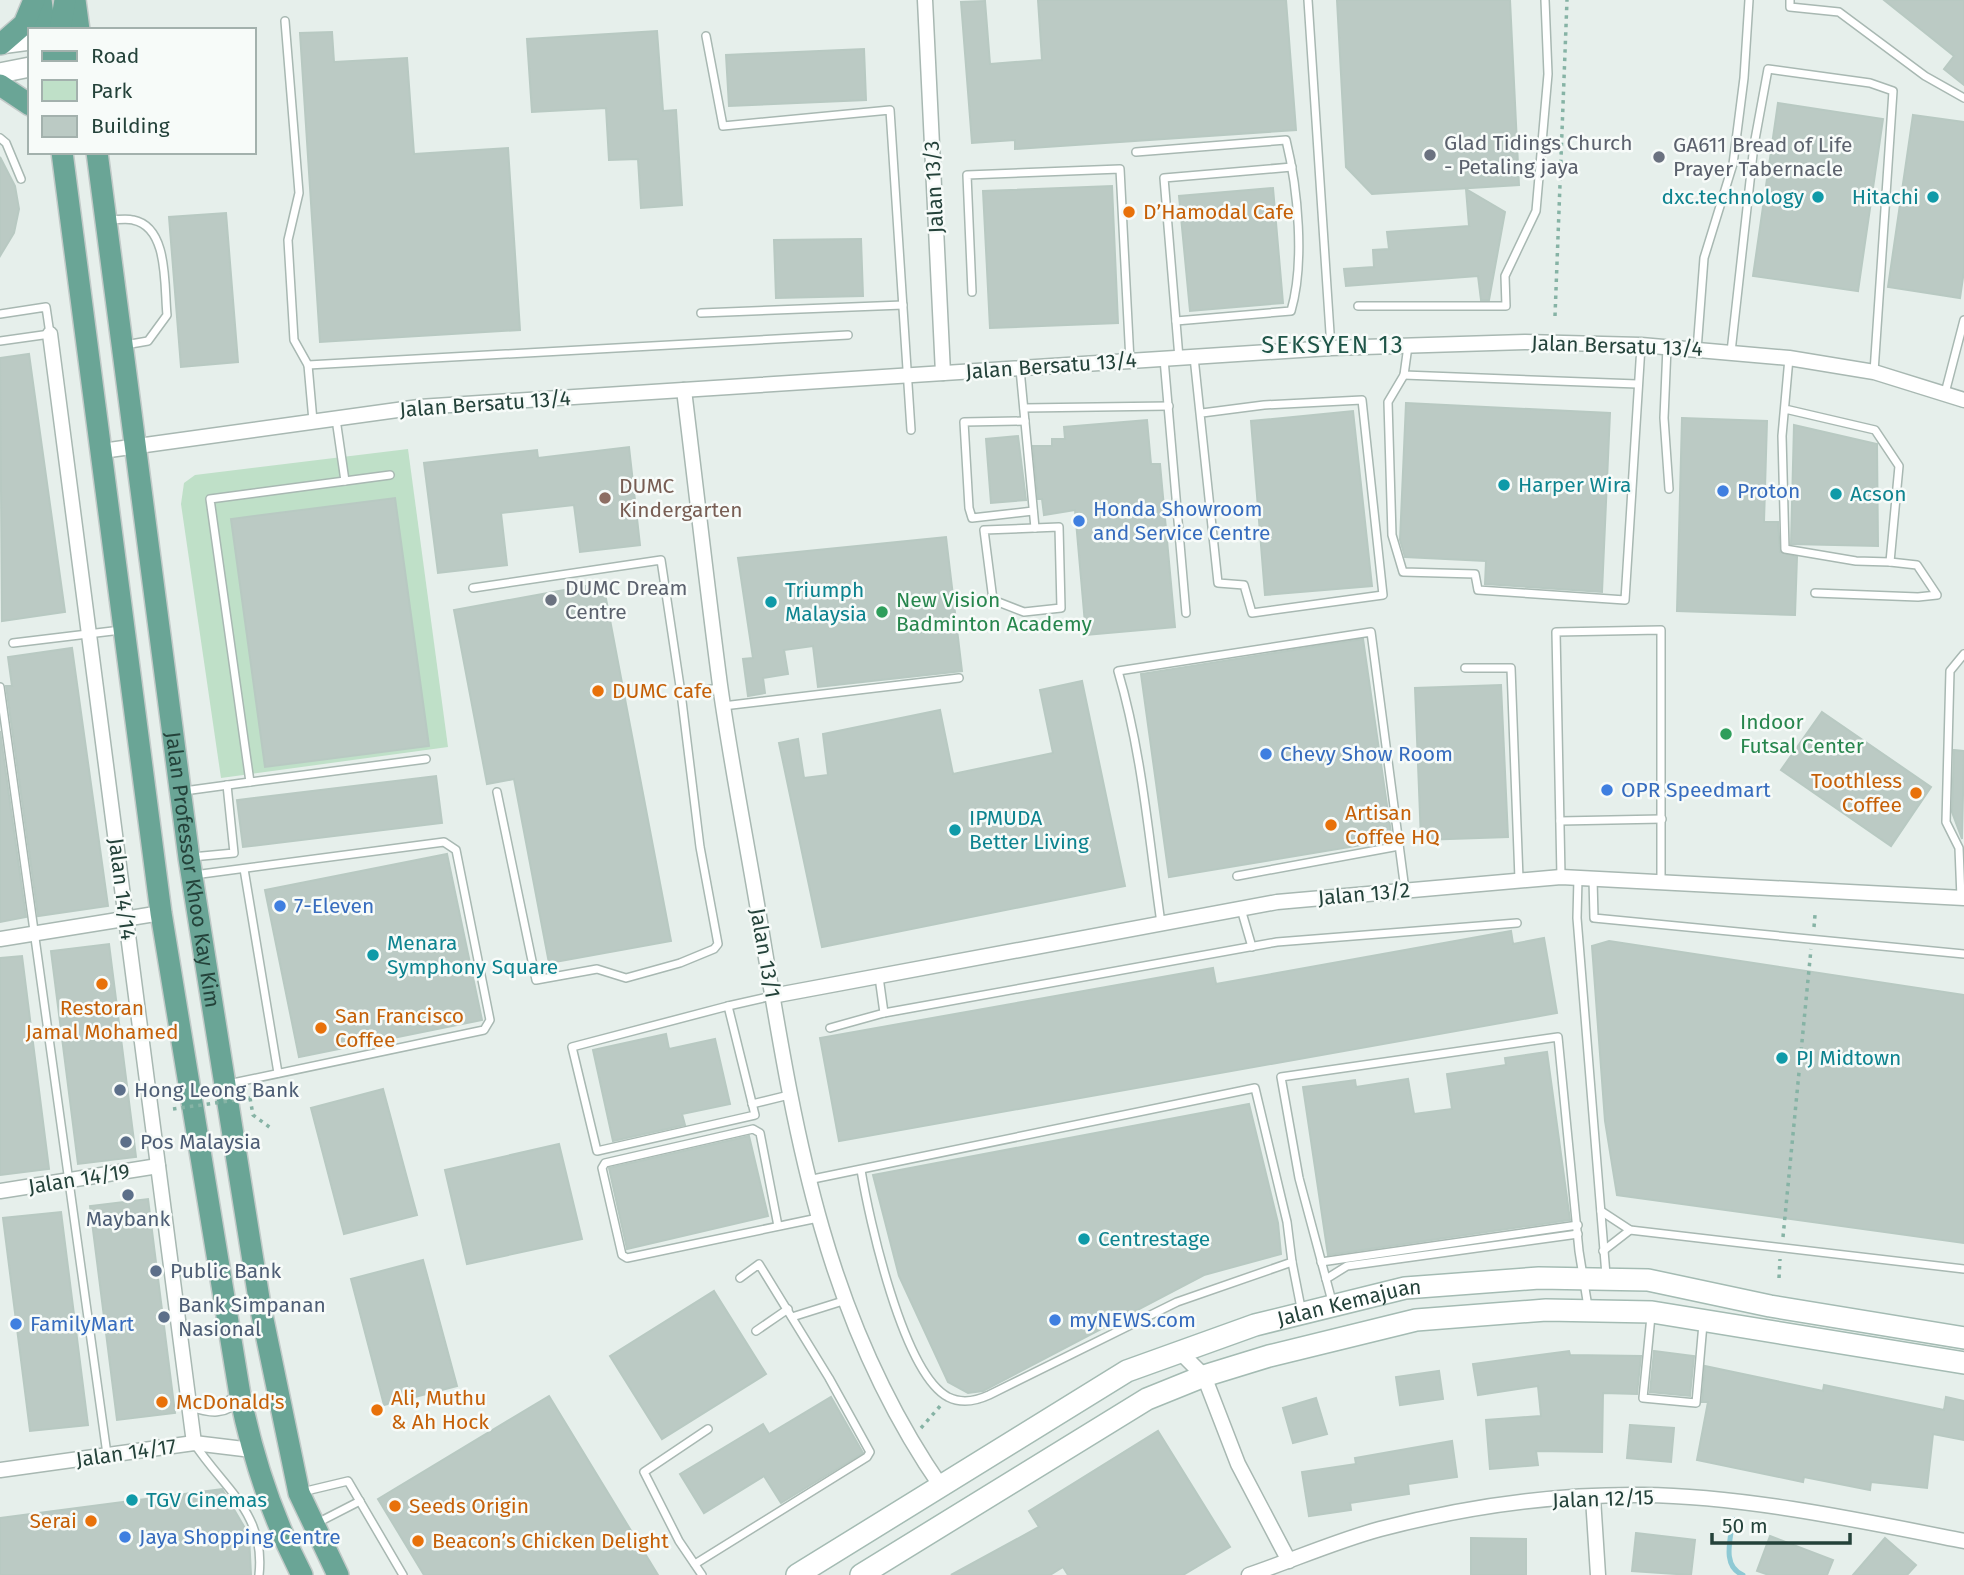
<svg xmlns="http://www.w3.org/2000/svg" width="1964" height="1575" font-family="'Fira Sans',sans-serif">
<rect width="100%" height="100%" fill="#e6efeb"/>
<!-- green -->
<polygon fill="#bfe0c8" points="408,449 448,747 221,778 181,504 184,483 195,475"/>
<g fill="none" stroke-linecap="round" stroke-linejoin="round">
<!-- stream -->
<path stroke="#8ec9d4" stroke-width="5" d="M1733,1519c-2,19 -12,47 10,56"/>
</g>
<!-- building -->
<g fill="#bbcac4" stroke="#b8c9c2" stroke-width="2">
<polygon points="1038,0 1286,0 1296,130 1015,149 1015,140 972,143 961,2 985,1 990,64 1042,60"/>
<polygon points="1337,0 1510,0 1519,185 1372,194 1346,167"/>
<polygon points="1884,0 1964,0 1964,85 1944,69 1954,56"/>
<polygon points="657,31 663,111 676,110 682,205 641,208 638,159 609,160 606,108 532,112 527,39"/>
<polygon points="332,32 334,62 407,58 414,154 508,148 520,330 320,342 300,33"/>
<polygon points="864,49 866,100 729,106 726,55"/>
<polygon points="1778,103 1883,119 1858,291 1753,276"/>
<polygon points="1913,115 1964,122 1964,271 1960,298 1888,287"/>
<polygon points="0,157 15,186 19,209 14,233 0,256"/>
<polygon points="1112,186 1118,323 990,328 983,191"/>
<polygon points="1273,188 1283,303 1190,311 1179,196"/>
<polygon points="1466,189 1505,212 1489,300 1481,300 1478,276 1346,286 1344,269 1374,267 1373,250 1389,249 1387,232 1469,226"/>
<polygon points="226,213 238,362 181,367 169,217"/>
<polygon points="861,239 863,296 776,298 774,240"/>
<polygon points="29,354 65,612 2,621 0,358"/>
<polygon points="1406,403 1610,413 1602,592 1485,584 1486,561 1405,557 1400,540"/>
<polygon points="1353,411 1372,586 1265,595 1251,421"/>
<polygon points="1682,418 1767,421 1764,522 1778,522 1780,552 1797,557 1795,615 1677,611"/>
<polygon points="1147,420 1151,464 1160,464 1175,627 1086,635 1075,510 1044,515 1042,499 1038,499 1033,446 1052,446 1052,439 1065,439 1064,427"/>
<polygon points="1794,425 1877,444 1878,546 1791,544"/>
<polygon points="1018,436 1026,500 991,503 986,439"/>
<polygon points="629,447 640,545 580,552 574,505 501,513 507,565 438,573 424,463 537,450 538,458"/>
<polygon points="395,498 429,746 265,767 231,519"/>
<polygon points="946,537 962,671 818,687 813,646 784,650 788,674 763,678 765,693 748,696 743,659 753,658 738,558"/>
<polygon points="603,583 671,941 549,963 514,779 487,784 454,610"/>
<polygon points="1363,639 1392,840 1169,877 1141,674"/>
<polygon points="72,648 108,906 38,916 6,686 12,686 8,657"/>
<polygon points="1082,681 1125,886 822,947 779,743 798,739 804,778 828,775 823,734 940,710 953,774 1053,753 1040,690"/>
<polygon points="1501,685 1508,837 1421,840 1415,688"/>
<polygon points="1822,712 1931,787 1891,846 1781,770"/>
<polygon points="0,731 26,917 0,922"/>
<polygon points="1954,750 1964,751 1962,839 1952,812"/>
<polygon points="436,776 442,823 243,847 237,800"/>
<polygon points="447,854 482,1020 299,1057 265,890"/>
<polygon points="1511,931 1513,944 1544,938 1557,1013 839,1141 820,1038 1213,968 1216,984"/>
<polygon points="1609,941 1964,995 1964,1243 1617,1195 1605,1121 1592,946"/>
<polygon points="109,944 136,1157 78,1164 51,951"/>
<polygon points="22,956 49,1169 0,1175 0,958"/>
<polygon points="666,1034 669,1049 715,1039 730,1104 682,1114 685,1125 613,1141 593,1050"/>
<polygon points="1547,1052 1570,1220 1328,1255 1303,1087 1355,1080 1356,1087 1408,1079 1414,1114 1452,1109 1447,1074 1506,1065 1505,1058"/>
<polygon points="383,1089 417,1215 344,1234 311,1108"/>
<polygon points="1249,1104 1278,1223 1281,1254 1204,1275 983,1391 968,1393 948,1382 899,1276 873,1175"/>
<polygon points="749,1136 768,1216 627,1249 609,1168"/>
<polygon points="559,1144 582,1239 467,1264 445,1170"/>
<polygon points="148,1199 175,1413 117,1420 90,1206"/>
<polygon points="61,1212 88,1425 30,1431 3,1218"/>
<polygon points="423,1260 457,1386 384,1405 351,1279"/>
<polygon points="714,1291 766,1374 662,1439 610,1356"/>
<polygon points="1569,1351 1570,1355 1641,1356 1637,1394 1603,1393 1602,1452 1536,1451 1538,1465 1490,1469 1486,1420 1541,1416 1538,1386 1478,1395 1473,1364"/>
<polygon points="1654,1351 1694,1356 1690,1396 1650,1392"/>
<polygon points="1705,1366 1823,1391 1824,1385 1944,1410 1946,1397 1964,1401 1964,1440 1933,1434 1927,1488 1871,1482 1870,1490 1804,1477 1803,1482 1697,1460 1708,1402 1702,1402"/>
<polygon points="1439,1371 1443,1399 1400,1405 1396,1377"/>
<polygon points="549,1396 658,1575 424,1575 378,1499"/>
<polygon points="831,1397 863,1453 781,1503 764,1476 704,1513 680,1474 763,1424 769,1434"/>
<polygon points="1316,1398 1327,1434 1293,1443 1283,1408"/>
<polygon points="1630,1425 1674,1428 1671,1462 1627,1458"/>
<polygon points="1158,1431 1230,1547 1183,1575 1068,1575 1063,1567 1050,1575 951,1575 1039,1527 1029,1511"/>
<polygon points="1452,1441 1457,1477 1408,1484 1409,1494 1350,1503 1351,1510 1309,1516 1302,1472 1356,1464 1355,1458"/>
<polygon points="222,1489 249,1535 251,1575 0,1575 0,1518"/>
<polygon points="1636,1533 1695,1540 1691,1575 1632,1571"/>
<polygon points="1770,1536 1833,1560 1827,1575 1769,1575 1757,1571"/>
<polygon points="1471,1538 1526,1539 1526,1575 1471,1575"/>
<polygon points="1885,1538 1916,1565 1907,1575 1853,1575"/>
</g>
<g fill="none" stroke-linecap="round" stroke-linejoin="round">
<!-- service casing -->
<g stroke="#a8b8b2" stroke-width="10">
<g id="service">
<polyline points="1308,0 1331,348"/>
<polyline points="1790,0 1790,7 1839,12 1925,76 1964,98"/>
<polyline points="285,21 299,193 288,240 294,340 308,365 313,421"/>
<polyline points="706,36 723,126 890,110 911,430"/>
<polyline points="0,138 6,143 21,179"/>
<path d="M1136,152l150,-12c12,49 19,123 5,171l-115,10"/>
<path d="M110,220c7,0 16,-2 23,0 36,7 31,66 34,95l-19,26 -23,4"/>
<polyline points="972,292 967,175 1120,169 1130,361"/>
<polyline points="1358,306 1506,306 1505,276 1536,211 1548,74 1545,0"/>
<polyline points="701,313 903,305"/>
<polyline points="0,314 46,307 50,334 0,341"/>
<polyline points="1408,346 1404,375 1388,402 1392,535 1403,572 1475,574 1478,590 1625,600 1641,346"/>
<polyline points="1667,347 1664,418 1669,489"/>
<polyline points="1697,350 1704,258 1733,164 1744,78 1749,0"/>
<polyline points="1731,352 1754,145 1768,69 1870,83 1893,91 1874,372"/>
<polyline points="1194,357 1218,583 1244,585 1252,613 1383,595 1362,400 1264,405 1202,413"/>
<polyline points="1179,358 1164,178 1292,167"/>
<polyline points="1164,359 1186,613"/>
<polyline points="308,365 848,335"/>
<polyline points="1020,369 1035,528"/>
<polyline points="1404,375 1637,384"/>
<polyline points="1945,393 1964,320"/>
<polyline points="1024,408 1169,406"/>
<polyline points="1785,409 1875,430 1899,466 1890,562 1856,561 1785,549 1782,436 1789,358"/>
<polyline points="336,419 345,481"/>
<polyline points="1025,421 964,422 969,508 972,518 1033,511"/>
<polyline points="390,475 210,499 250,782 426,759"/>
<polygon points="1059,527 1061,608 1024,612 993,600 984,530"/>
<polyline points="473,588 661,560 681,693 720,688"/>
<polyline points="1815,593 1918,597 1937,595 1917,565 1890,562"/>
<polyline points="13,643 121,630"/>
<polyline points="1465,668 1511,668 1519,879"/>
<polyline points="0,687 107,1454"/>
<polyline points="723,706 959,678"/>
<polyline points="184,791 250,782"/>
<polyline points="497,792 536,980 597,969 626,978 680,963 714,949 718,944 700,847 681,693"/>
<polyline points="1560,821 1662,819"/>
<polyline points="192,857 234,853 227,785"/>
<polyline points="244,869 278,1073"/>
<polyline points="194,875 444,842 456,850 490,1020 484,1030 228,1084"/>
<polyline points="1237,876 1399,846"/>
<polyline points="1561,876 1556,632 1661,630 1661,882"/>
<polyline points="1578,878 1577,918 1606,1275"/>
<polyline points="1593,879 1594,918 1964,954"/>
<polyline points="1961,898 1959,848 1946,822 1950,671 1964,654"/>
<polyline points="1241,909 1252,947"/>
<path d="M1161,923c-12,-83 -19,-171 -43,-252l253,-39 34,258"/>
<polygon points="728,1006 755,1115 597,1151 572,1047"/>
<polyline points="728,1006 772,996"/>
<polyline points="884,1013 1277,942 1517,923"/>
<polyline points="830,1028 884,1013 879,977"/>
<polyline points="752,1104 789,1095"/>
<path d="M808,1180l447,-92 32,134 5,40 -115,40 -188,93c-13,6 -27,9 -41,2 -45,-24 -79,-178 -87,-227"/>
<polyline points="1601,1211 1630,1230 1964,1269"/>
<polyline points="778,1226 760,1133 753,1129 605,1163 602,1168 622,1255 627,1258 818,1218"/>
<polyline points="1603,1251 1630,1230"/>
<polyline points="1292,1262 1302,1313"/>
<polyline points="1321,1262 1578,1225"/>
<polyline points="1326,1279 1347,1266 1578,1234"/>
<polyline points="1333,1305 1299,1178 1281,1077 1558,1037 1579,1251 1588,1307"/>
<polyline points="1651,1316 1643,1398 1696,1403 1703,1324"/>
<polyline points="792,1317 843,1301"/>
<polyline points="756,1331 788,1309"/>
<path d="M194,1443c29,45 72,70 65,132"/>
<polyline points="302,1492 348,1481 403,1575"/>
<polyline points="317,1523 360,1501"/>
<polyline points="695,1564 867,1457 870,1452 829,1378 759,1264 740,1278"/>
<polyline points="702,1575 679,1541 644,1472 708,1429"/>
</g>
</g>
<!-- minor casing -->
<g stroke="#a8b8b2" stroke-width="17">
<g id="minor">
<polyline points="925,0 943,373"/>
<polyline points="50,334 194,1443"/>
<path d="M684,390c12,98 23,197 36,295 11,79 27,158 40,237 34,203 61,392 182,566"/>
<polyline points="102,451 419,407 1331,348 1525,342 1641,345 1789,358 1874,372 1964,400"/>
<polyline points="0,939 161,913"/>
<polyline points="772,996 1277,902 1561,877 1964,898"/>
<polyline points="0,1191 158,1166"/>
<polyline points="1179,1351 1204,1376 1238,1464 1289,1561"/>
<path d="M189,1403c22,7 35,10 51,-8"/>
<polyline points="0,1470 194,1443 252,1450"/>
<polyline points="1593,1498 1598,1575"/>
<path d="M1249,1575c44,-15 87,-34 131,-46 84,-22 176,-35 263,-34 102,1 220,26 321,46"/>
</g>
</g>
<!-- tertiary casing -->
<g stroke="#a8b8b2" stroke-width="22">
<g id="tertiary">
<polyline points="0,44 30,40"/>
<polyline points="0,73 30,67"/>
</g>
</g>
<!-- secondary casing -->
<g stroke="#a4bbb3" stroke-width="24">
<g id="secondary">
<path id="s1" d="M797,1575l330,-204 128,-46 150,-37 134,-10 109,2 122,26 194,32"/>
<polyline points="861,1575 1147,1399 1204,1376 1269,1356 1416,1320 1546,1310 1652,1312 1964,1363"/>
</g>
</g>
<!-- primary casing -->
<g stroke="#c2cac8" stroke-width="24">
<g id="primary">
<polyline points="41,0 45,30"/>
<polyline points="75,0 79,30"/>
<polyline points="60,30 65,0"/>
<polyline points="1,44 24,24 34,0"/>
<polyline points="0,85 30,105"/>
<path d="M62,152l99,761 79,482c13,64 32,122 62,180"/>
<path id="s2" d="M97,152l92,706 71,447 39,188 39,82"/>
</g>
</g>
<!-- path -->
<g stroke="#86b3a5" stroke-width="3.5" stroke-dasharray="3.5 5" stroke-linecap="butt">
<polyline points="1555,316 1567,0"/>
<polyline points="1814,927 1815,915"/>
<polyline points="250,1098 253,1115 272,1129"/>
<polyline points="1783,1237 1811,949"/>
<polyline points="1779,1278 1780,1259"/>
<polyline points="921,1428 941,1405"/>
</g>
<!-- service -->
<use href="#service" stroke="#fff" stroke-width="7"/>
<!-- minor -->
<use href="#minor" stroke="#fff" stroke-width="14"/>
<!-- tertiary -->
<use href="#tertiary" stroke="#fff" stroke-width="19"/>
<!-- secondary -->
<use href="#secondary" stroke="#fff" stroke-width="21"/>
<!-- primary -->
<use href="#primary" stroke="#6aa596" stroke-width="21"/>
<!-- path-bridge -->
<polyline stroke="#86b3a5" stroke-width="3.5" stroke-dasharray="3.5 5" stroke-linecap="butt" points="173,1109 250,1098"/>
</g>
<!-- markers -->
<g fill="#6b7280" stroke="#f7fbf9" stroke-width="2.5">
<circle cx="1430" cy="155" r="7"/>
<circle cx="1659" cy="157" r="7"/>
<circle cx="551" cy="600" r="7"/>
</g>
<g fill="#0f9aa8" stroke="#f7fbf9" stroke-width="2.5">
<circle cx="1818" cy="197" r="7"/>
<circle cx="1933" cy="197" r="7"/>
<circle cx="1504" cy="485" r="7"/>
<circle cx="1836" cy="494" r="7"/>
<circle cx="771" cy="602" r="7"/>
<circle cx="955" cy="830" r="7"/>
<circle cx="373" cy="955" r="7"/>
<circle cx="1782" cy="1058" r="7"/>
<circle cx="1084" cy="1239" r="7"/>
<circle cx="132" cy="1500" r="7"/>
</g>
<g fill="#e8710a" stroke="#f7fbf9" stroke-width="2.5">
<circle cx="1129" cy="212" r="7"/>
<circle cx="598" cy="691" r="7"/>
<circle cx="1916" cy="793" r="7"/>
<circle cx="1331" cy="825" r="7"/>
<circle cx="102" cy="984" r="7"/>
<circle cx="321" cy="1028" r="7"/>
<circle cx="162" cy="1402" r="7"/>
<circle cx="377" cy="1410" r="7"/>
<circle cx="395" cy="1506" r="7"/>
<circle cx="91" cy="1521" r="7"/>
<circle cx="418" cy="1541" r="7"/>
</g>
<g fill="#3f7fe0" stroke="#f7fbf9" stroke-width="2.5">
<circle cx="1723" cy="491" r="7"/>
<circle cx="1079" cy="521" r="7"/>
<circle cx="1266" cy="754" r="7"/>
<circle cx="1607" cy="790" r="7"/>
<circle cx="280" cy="906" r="7"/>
<circle cx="1055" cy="1320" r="7"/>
<circle cx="16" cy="1324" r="7"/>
<circle cx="125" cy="1537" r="7"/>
</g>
<circle fill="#8d6e63" stroke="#f7fbf9" stroke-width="2.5" cx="605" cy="498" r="7"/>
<g fill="#2e9e5b" stroke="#f7fbf9" stroke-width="2.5">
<circle cx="882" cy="612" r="7"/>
<circle cx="1726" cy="734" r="7"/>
</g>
<g fill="#5c6f8a" stroke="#f7fbf9" stroke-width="2.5">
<circle cx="120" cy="1090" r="7"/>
<circle cx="126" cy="1142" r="7"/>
<circle cx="128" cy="1195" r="7"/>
<circle cx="156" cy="1271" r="7"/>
<circle cx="164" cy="1317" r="7"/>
</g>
<g text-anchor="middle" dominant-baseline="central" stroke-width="5" stroke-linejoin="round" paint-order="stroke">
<!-- worship labels -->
<g font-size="21" fill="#5b616d" stroke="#f7fbf9" text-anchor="start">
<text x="1444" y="143">Glad Tidings Church<tspan x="1444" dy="24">- Petaling jaya</tspan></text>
<text x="1673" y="145">GA611 Bread of Life<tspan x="1673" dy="24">Prayer Tabernacle</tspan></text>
<text x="565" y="588">DUMC Dream<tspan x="565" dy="24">Centre</tspan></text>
</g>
<!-- street labels -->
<g font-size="21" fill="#24423a" stroke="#f7fbf9">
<text transform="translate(934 187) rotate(-93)">Jalan 13/3</text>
<text transform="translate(1617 346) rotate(2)">Jalan Bersatu 13/4</text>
<text transform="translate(1051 366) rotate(-4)">Jalan Bersatu 13/4</text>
<text transform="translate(485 404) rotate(-4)">Jalan Bersatu 13/4</text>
<text stroke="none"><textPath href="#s2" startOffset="724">Jalan Professor Khoo Kay Kim</textPath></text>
<text transform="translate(122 889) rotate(83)">Jalan 14/14</text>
<text transform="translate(1364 894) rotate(-5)">Jalan 13/2</text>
<text transform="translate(765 953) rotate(80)">Jalan 13/1</text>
<text transform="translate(79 1179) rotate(-9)">Jalan 14/19</text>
<text stroke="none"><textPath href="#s1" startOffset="621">Jalan Kemajuan</textPath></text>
<text transform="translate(126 1453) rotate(-8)">Jalan 14/17</text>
<text transform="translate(1603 1499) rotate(-2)">Jalan 12/15</text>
</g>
<!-- culture labels -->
<g font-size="21" fill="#0d838f" stroke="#f7fbf9" text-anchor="start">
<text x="1804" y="197" text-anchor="end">dxc.technology</text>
<text x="1919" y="197" text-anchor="end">Hitachi</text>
<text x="1518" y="485">Harper Wira</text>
<text x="1850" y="494">Acson</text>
<text x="785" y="590">Triumph<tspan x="785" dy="24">Malaysia</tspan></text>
<text x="969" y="818">IPMUDA<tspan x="969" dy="24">Better Living</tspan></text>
<text x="387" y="943">Menara<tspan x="387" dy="24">Symphony Square</tspan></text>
<text x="1796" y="1058">PJ Midtown</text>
<text x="1098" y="1239">Centrestage</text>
<text x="146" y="1500">TGV Cinemas</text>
</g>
<!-- food labels -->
<g font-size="21" fill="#c56008" stroke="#f7fbf9" text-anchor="start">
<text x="1143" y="212">D’Hamodal Cafe</text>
<text x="612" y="691">DUMC cafe</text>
<text x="1902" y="781" text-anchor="end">Toothless<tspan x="1902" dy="24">Coffee</tspan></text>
<text x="1345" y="813">Artisan<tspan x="1345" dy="24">Coffee HQ</tspan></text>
<text x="102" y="1008" text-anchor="middle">Restoran<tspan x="102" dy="24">Jamal Mohamed</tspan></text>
<text x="335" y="1016">San Francisco<tspan x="335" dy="24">Coffee</tspan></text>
<text x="391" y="1398">Ali, Muthu<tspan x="391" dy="24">&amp; Ah Hock</tspan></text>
<text x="176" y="1402">McDonald's</text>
<text x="409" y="1506">Seeds Origin</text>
<text x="77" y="1521" text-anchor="end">Serai</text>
<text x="432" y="1541">Beacon’s Chicken Delight</text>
</g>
<!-- education labels -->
<g font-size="21" fill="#785e54" stroke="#f7fbf9" text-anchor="start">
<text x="619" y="486">DUMC<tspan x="619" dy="24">Kindergarten</tspan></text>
</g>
<!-- shop labels -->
<g font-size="21" fill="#366cbe" stroke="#f7fbf9" text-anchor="start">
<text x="1737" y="491">Proton</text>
<text x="1093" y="509">Honda Showroom<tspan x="1093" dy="24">and Service Centre</tspan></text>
<text x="1280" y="754">Chevy Show Room</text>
<text x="1621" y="790">OPR Speedmart</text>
<text x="294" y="906">7-Eleven</text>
<text x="1069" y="1320">myNEWS.com</text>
<text x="30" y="1324">FamilyMart</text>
<text x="139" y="1537">Jaya Shopping Centre</text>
</g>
<!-- leisure labels -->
<g font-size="21" fill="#27864d" stroke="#f7fbf9" text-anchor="start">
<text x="896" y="600">New Vision<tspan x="896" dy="24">Badminton Academy</tspan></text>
<text x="1740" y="722">Indoor<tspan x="1740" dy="24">Futsal Center</tspan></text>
</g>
<!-- service labels -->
<g font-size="21" fill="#4e5e75" stroke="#f7fbf9" text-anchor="start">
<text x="134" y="1090">Hong Leong Bank</text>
<text x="140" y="1142">Pos Malaysia</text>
<text x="128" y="1219" text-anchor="middle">Maybank</text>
<text x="170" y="1271">Public Bank</text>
<text x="178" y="1305">Bank Simpanan<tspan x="178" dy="24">Nasional</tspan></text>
</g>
<!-- quarter labels -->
<g font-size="24" letter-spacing="2" fill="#1f5548" stroke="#f7fbf9">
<text x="1333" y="345">SEKSYEN 13</text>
</g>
</g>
<!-- legend -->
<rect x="28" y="28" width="228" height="126" fill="#f7fbf9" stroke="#a3b1ad" stroke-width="2"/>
<rect x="42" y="51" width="35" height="10" fill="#6aa596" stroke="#a3b1ad" stroke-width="2"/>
<text x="91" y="63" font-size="21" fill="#24423a">Road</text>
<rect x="42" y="80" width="35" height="21" fill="#bfe0c8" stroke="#a3b1ad" stroke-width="2"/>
<text x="91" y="98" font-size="21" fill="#24423a">Park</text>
<rect x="42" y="116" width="35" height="21" fill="#bbcac4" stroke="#a3b1ad" stroke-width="2"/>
<text x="91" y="133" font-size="21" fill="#24423a">Building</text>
<!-- scale -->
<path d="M1712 1533v10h138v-10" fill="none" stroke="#24423a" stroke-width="3.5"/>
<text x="1722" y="1533" font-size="21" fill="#24423a" stroke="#f7fbf9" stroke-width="5" paint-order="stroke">50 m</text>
</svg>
